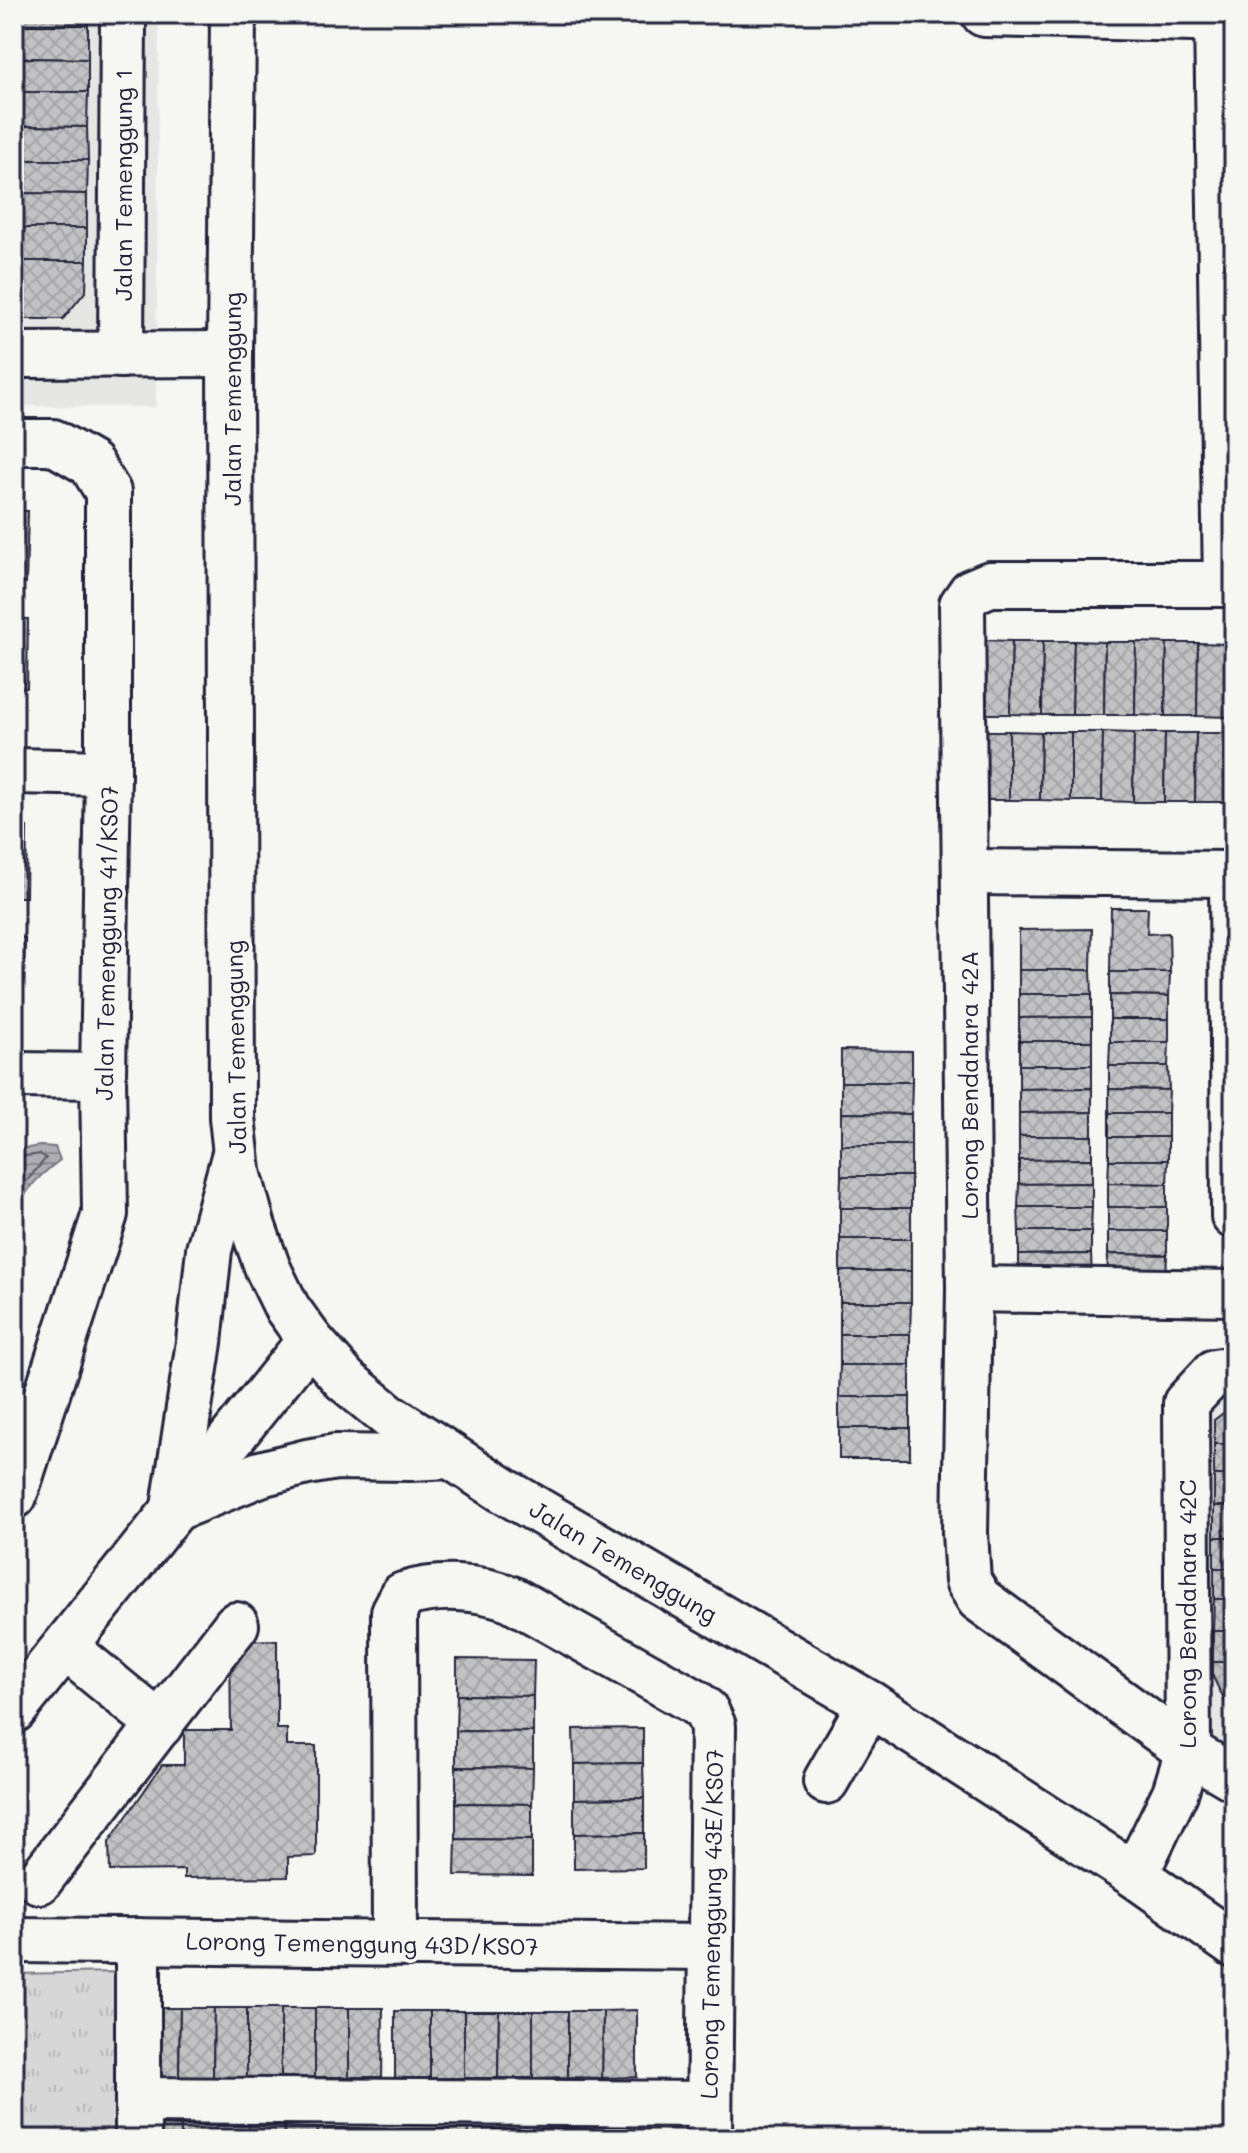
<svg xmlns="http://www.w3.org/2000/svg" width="1248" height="2153" font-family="Mali,sans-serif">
<defs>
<pattern id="grass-tufts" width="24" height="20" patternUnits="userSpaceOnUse" patternTransform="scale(2)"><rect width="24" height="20" fill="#d7d7d7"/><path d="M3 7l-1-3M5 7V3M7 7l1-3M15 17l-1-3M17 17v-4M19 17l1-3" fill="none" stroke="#b8b8b9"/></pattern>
<pattern id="water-rules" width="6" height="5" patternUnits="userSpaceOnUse" patternTransform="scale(2)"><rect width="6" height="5" fill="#adadb3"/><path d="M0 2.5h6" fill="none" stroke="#8c8c93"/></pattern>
<pattern id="building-cross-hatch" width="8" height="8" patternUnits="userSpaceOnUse" patternTransform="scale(2)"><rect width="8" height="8" fill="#c2c2c4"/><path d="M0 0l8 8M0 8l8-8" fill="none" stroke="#a6a6a9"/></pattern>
</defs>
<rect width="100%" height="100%" fill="#f6f6f2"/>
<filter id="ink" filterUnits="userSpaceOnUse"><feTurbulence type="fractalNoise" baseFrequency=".0125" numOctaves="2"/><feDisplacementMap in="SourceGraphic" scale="16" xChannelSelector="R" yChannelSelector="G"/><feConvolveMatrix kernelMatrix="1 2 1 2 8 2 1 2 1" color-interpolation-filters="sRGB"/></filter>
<g filter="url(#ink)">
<!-- built -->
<g fill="#e6e6e4">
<polygon points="14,14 159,14 156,407 14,406"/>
<polygon points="1234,1377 1234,1764 1196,1741 1192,1406"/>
</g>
<!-- grass -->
<polygon fill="url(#grass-tufts)" stroke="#7c7c89" stroke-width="2" points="117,1972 118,2139 14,2139 14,1974"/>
<!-- water -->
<path fill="url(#water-rules)" stroke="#757583" stroke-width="2" d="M40,1146l15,1 5,13c-24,18 -40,34 -46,63v-73z"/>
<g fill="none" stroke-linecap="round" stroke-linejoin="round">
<!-- shore -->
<polyline stroke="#5a5a6b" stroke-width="2" points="14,1158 40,1154 46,1158 14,1196"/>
</g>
<!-- building -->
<g fill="url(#building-cross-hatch)" stroke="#22223b" stroke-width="2">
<rect x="14" y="14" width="74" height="11"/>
<polygon points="14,25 88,25 88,59 14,58"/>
<polygon points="14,58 88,59 88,92 14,92"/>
<polygon points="14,92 88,92 87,127 14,126"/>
<polygon points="14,126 87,127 88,160 14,160"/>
<polygon points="14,160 88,160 87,194 14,193"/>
<polygon points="14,193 87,194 87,228 14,228"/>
<rect x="14" y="228" width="73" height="33"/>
<polygon points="14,261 87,261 86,291 63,319 14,319"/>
<polygon points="14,511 28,511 26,583 14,582"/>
<polygon points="14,619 28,619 27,688 14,687"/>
<polygon points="981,640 1012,641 1010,714 980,714"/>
<polygon points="1012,641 1043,641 1042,715 1010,714"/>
<polygon points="1043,641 1074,641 1072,715 1042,715"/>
<polygon points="1074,641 1105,642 1104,715 1072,715"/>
<polygon points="1105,642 1136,642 1135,715 1104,715"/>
<polygon points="1136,642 1167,643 1165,716 1135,715"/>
<polygon points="1167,643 1198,643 1197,716 1165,716"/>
<polygon points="1198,643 1229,644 1228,717 1197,716"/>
<polygon points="1229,644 1234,644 1234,717 1228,717"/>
<polygon points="979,731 1009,731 1009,800 977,800"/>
<polygon points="1009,731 1041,732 1040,800 1009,800"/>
<polygon points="1041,732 1071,732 1071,801 1040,800"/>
<polygon points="1071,732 1103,732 1102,801 1071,801"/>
<polygon points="1103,732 1134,733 1133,802 1102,801"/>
<polygon points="1134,733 1165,733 1164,802 1133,802"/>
<polygon points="1165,733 1196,733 1195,802 1164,802"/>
<polygon points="1196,733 1227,733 1226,802 1195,802"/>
<polygon points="1227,733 1234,733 1234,802 1226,802"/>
<polygon points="14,827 27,827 26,897 14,897"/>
<polygon points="1111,908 1148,908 1147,934 1169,933 1170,972 1110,972"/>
<polygon points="1092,929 1091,970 1019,970 1019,930"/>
<polygon points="14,937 25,938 22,1007 14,1007"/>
<polygon points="1019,970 1091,970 1092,994 1019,994"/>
<polygon points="1110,972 1170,972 1169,996 1110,995"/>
<polygon points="1019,994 1092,994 1092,1017 1019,1018"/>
<polygon points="1110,995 1169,996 1169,1019 1110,1019"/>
<polygon points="1092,1017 1092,1041 1019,1041 1019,1018"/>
<rect x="1110" y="1019" width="59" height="23"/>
<rect x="1019" y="1041" width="73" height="24"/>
<polygon points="1110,1042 1169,1042 1168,1066 1109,1066"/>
<polygon points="841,1050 912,1051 912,1082 841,1082"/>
<polygon points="1019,1065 1092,1065 1092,1088 1019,1089"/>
<polygon points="1109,1066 1168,1066 1169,1090 1109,1089"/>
<polygon points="841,1082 912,1082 911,1114 841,1113"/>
<polygon points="1092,1088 1092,1112 1019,1113 1019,1089"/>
<polygon points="1109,1089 1169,1090 1168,1113 1109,1113"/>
<polygon points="1092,1112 1092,1136 1019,1136 1019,1113"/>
<polygon points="841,1113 911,1114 911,1145 841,1145"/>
<rect x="1109" y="1113" width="59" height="24"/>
<polygon points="1019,1136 1092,1136 1092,1159 1019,1160"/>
<rect x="1109" y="1137" width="59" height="23"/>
<rect x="841" y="1145" width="70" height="31"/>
<polygon points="1092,1159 1092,1183 1019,1184 1019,1160"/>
<polygon points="1109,1160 1168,1160 1167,1184 1108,1183"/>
<polygon points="841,1176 911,1176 911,1208 840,1208"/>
<polygon points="1092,1183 1092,1207 1018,1207 1019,1184"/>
<polygon points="1108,1183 1167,1184 1167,1207 1108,1207"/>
<polygon points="1018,1207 1092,1207 1091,1231 1019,1231"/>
<rect x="1108" y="1207" width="59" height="24"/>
<rect x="840" y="1208" width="71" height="31"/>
<polygon points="1019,1231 1091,1231 1091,1254 1019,1255"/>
<polygon points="1108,1231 1167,1231 1167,1255 1108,1254"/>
<rect x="840" y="1239" width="71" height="32"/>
<polygon points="1091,1254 1092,1278 1019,1278 1019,1255"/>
<polygon points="1108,1254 1167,1255 1166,1278 1107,1278"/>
<rect x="840" y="1271" width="71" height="31"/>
<polygon points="840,1302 911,1302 910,1334 840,1334"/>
<rect x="840" y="1334" width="70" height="31"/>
<polygon points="840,1365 910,1365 910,1397 839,1397"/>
<rect x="839" y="1397" width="71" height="31"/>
<polygon points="1234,1405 1234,1444 1214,1444 1214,1420"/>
<rect x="839" y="1428" width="71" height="31"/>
<rect x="1214" y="1444" width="20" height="31"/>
<rect x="1214" y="1475" width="20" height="31"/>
<rect x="1214" y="1506" width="20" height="31"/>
<rect x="1214" y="1537" width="20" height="31"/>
<rect x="1214" y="1568" width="20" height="31"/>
<polygon points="1214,1599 1234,1599 1234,1631 1213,1631"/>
<rect x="1213" y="1631" width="21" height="31"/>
<polygon points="277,1640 277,1729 287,1729 287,1746 316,1746 316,1856 288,1857 288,1877 184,1878 184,1870 110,1871 109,1842 162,1765 184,1765 184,1730 231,1730 230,1641"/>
<polygon points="457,1659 534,1660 533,1696 457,1695"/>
<polygon points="1213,1662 1234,1662 1234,1720 1213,1677"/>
<polygon points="457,1695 533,1696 533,1732 456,1731"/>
<polygon points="643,1728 643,1763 574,1764 573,1729"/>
<polygon points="456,1731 533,1732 533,1768 456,1767"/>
<polygon points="643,1763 644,1798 574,1799 574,1764"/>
<polygon points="456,1767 533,1768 532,1804 456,1803"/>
<polygon points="644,1798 644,1833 574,1834 574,1799"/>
<polygon points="456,1803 532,1804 532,1840 456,1839"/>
<polygon points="644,1833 644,1868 574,1869 574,1834"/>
<polygon points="456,1839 532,1840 532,1876 455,1875"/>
<polygon points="146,2008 180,2008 179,2077 146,2077"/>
<polygon points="180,2008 214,2008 213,2077 179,2077"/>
<polygon points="214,2008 247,2008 247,2077 213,2077"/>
<rect x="247" y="2008" width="34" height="69"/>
<rect x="281" y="2008" width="34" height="69"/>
<rect x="315" y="2008" width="34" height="69"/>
<polygon points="349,2008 383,2008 382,2077 349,2077"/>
<polygon points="637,2010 637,2077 602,2078 603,2011"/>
<rect x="395" y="2011" width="35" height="67"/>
<rect x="430" y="2011" width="34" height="67"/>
<polygon points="464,2011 499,2011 498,2078 464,2078"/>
<polygon points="499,2011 533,2011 533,2078 498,2078"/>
<polygon points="533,2011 568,2011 568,2077 533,2078"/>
<polygon points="568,2011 603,2011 602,2078 568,2077"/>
<polygon points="147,2125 181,2126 181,2139 147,2139"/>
<polygon points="181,2126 216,2126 215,2139 181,2139"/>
<polygon points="216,2126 249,2126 249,2139 215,2139"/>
<polygon points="249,2126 284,2127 284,2139 249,2139"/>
<polygon points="284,2127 318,2128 318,2139 284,2139"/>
<rect x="318" y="2128" width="34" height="11"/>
<polygon points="352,2128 387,2129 386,2139 352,2139"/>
<rect x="400" y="2129" width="35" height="10"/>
<polygon points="435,2129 469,2129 468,2139 435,2139"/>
<polygon points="469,2129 503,2129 502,2139 468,2139"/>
<polygon points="503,2129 536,2129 536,2139 502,2139"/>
<rect x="536" y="2129" width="34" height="10"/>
<polygon points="570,2129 604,2130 604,2139 570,2139"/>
</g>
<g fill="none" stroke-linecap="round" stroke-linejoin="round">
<!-- minor casing -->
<g stroke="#22223b" stroke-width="50">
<g id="minor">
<polyline points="233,14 230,354 232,1117 238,1172 253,1227 268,1269 287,1308 310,1340 345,1380 389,1416 503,1490 870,1704 1135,1875 1234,1945"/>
<polyline points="984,14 1234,20"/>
<polyline points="1217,20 1226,584"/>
<polyline points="14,355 230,354"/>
<polyline points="121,355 123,14"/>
<polyline points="14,442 53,442 91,464 108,492 108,773 103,1076 105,1214 14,1496"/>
<polyline points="1234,584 990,584 971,592 962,605 969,1289 965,1533 968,1581 979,1599 1188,1751 1234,1778"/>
<polyline points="14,771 108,773"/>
<polyline points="966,872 1234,874"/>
<polyline points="1232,873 1234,1216"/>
<polyline points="14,1075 103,1076"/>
<polyline points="969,1289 1234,1293"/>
<polyline points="174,1507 199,1342 209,1250 234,1157"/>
<polyline points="176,1508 260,1474 307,1462 336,1457 410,1458 450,1456"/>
<polyline points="65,1647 160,1725"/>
<polyline points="14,1710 310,1340"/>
<polyline points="826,1781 870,1704"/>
<polyline points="1135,1875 1175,1793 1188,1751 1186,1403 1215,1372 1234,1369"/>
<polyline points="39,1881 236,1625"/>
<polyline points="14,1940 709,1947"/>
<polyline points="138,1941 138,2139"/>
<path d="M395,1943l-1,-331 9,-17c35,-11 75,-9 109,4l183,103 11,9 7,15 -4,413"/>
<polyline points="138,2100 709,2104"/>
</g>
</g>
<!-- minor -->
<use href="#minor" stroke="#f6f6f2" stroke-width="44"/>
</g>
</g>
<g text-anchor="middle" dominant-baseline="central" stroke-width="7" stroke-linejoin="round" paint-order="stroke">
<!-- street labels -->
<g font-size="24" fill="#22223b" stroke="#f6f6f2">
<text transform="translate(122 185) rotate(-90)">Jalan Temenggung 1</text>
<text transform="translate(231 399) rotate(-90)">Jalan Temenggung</text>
<text transform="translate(106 943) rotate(-89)">Jalan Temenggung 41/KS07</text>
<text transform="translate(235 1047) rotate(-91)">Jalan Temenggung</text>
<text transform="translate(968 1085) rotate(-90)">Lorong Bendahara 42A</text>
<text transform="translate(624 1561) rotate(31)">Jalan Temenggung</text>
<text transform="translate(1186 1614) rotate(-90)">Lorong Bendahara 42C</text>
<text transform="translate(711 1924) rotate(-89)">Lorong Temenggung 43E/KS07</text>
<text transform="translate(362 1943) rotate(1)">Lorong Temenggung 43D/KS07</text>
</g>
</g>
<!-- margin -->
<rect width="1248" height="2153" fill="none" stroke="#f6f6f2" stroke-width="48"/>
<rect x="24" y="24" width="1200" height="2105" fill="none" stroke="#22223b" stroke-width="3" filter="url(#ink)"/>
</svg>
